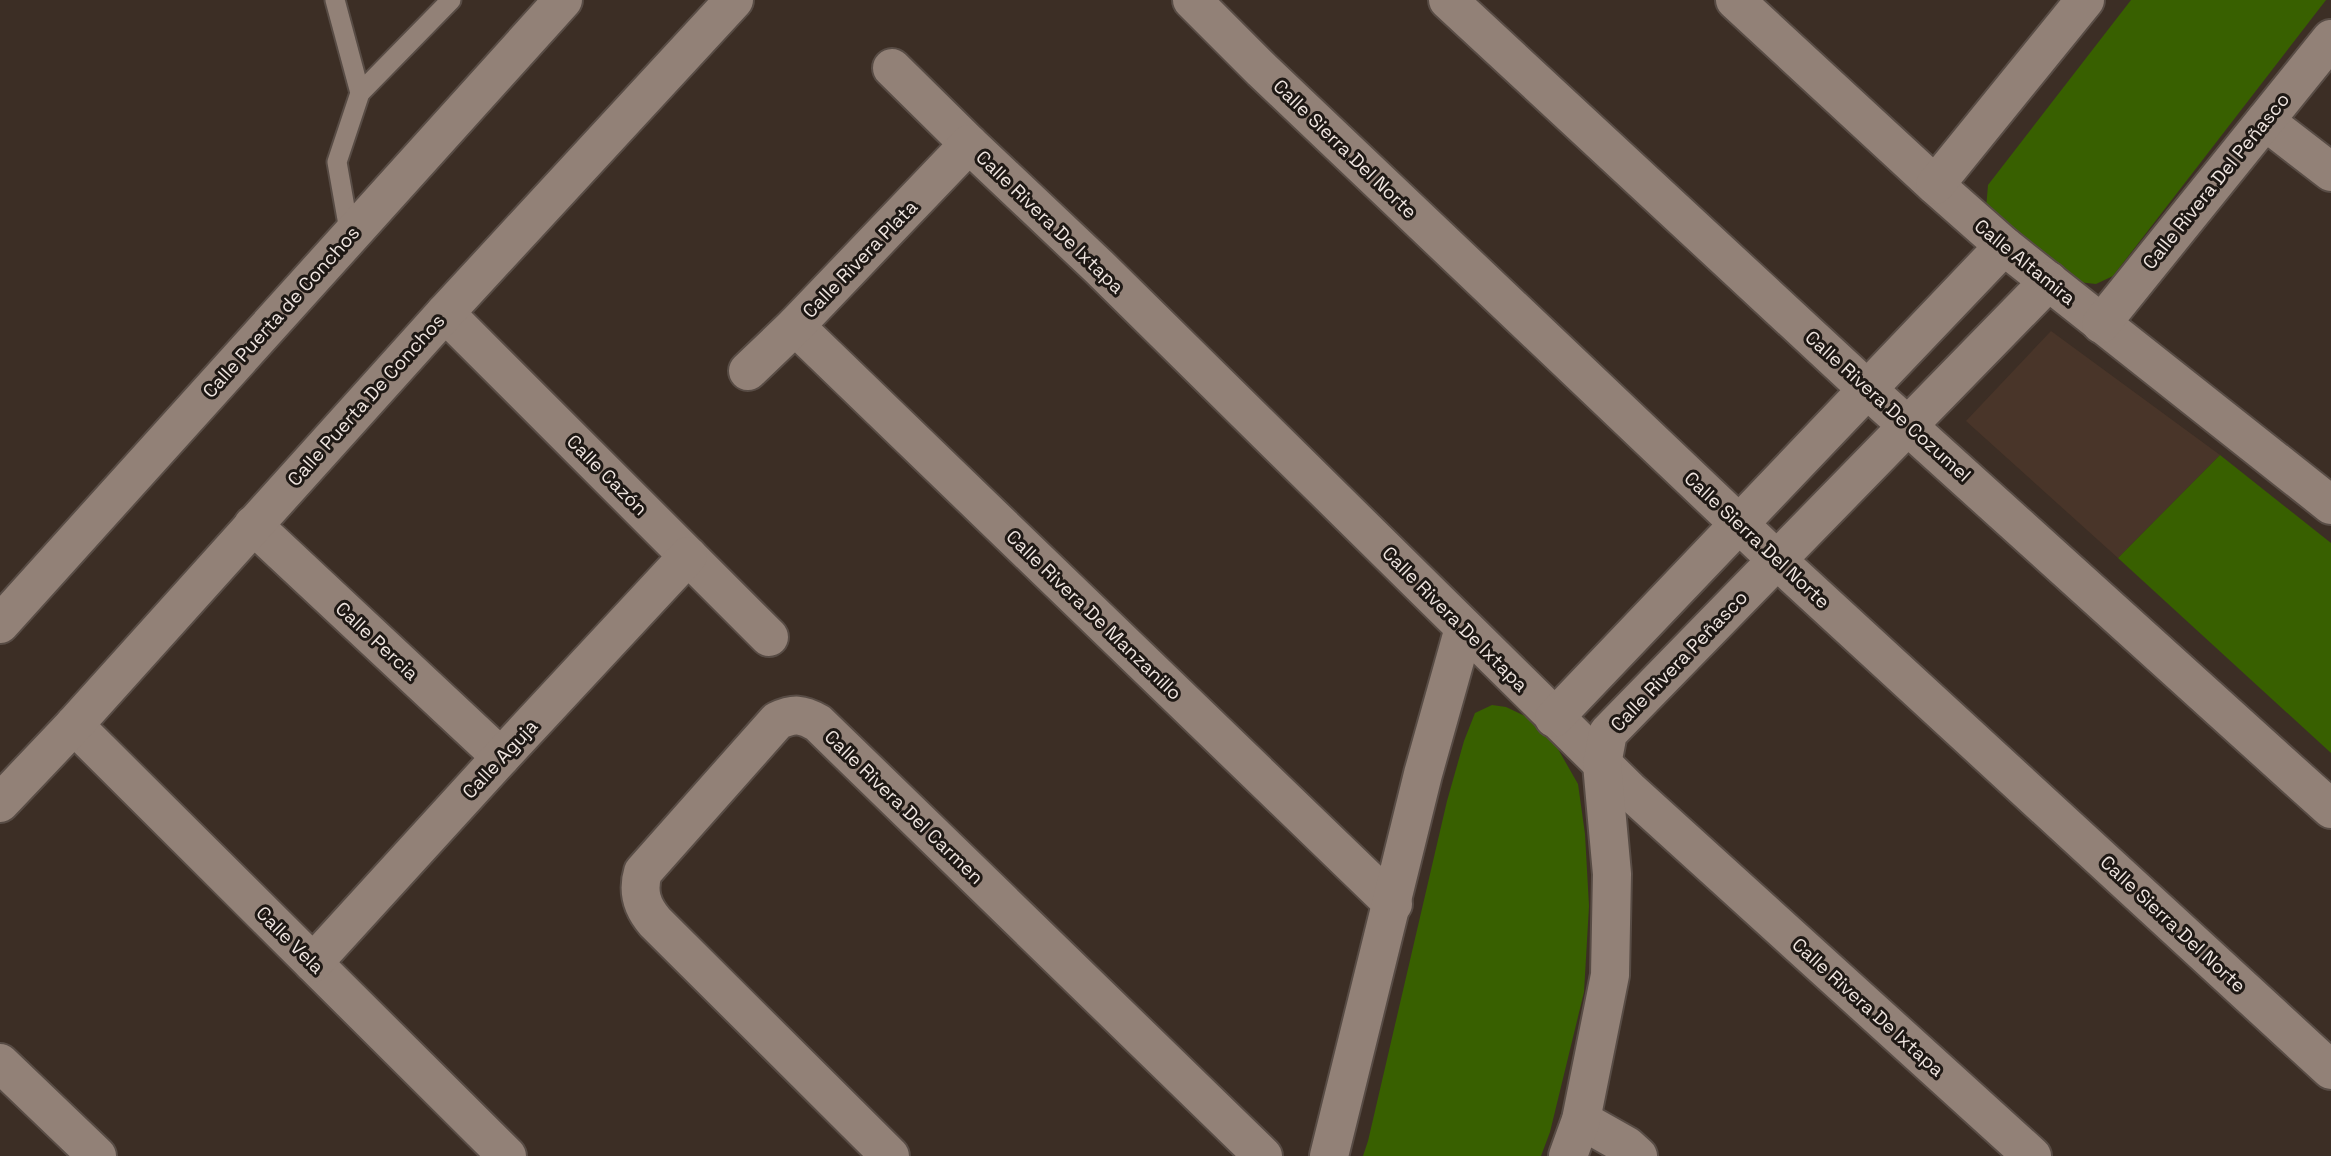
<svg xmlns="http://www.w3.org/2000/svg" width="2331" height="1156" font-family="'Space Grotesk',sans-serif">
<rect width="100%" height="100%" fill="#3c2e25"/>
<!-- built -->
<polygon fill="#493529" points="2051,331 2220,455 2118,558 1966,421"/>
<!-- green -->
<g fill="#386000">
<polygon points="2131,0 2326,0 2113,276 2096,284 2078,282 1986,209 1988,185"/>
<polygon points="2220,455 2331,543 2331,753 2118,558"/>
<polygon points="1492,705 1506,707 1525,716 1554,742 1578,784 1585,834 1589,906 1584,992 1550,1132 1541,1156 1363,1156 1368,1141 1447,801 1464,741 1475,713"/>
</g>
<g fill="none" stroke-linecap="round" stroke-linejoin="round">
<!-- lane casing -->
<g stroke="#584c45" stroke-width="23">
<g id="lane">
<polyline points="335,0 360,93"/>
<polyline points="350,236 337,162 360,93 451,0"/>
</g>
</g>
<!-- street casing -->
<g stroke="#584c45" stroke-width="42">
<g id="street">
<polyline points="1192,0 1262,70 1777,560 2331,1070"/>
<polyline points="1448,0 1868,390 2331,809"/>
<polyline points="1735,0 1935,185 2004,246 2331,505"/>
<polyline points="892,68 969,144 1099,267 1629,790 2032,1156"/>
<polyline points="2265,121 2331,172"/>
<polyline points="1935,185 2085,0"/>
<polyline points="445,313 769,637"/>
<polyline points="2101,324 2331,39"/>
<polyline points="795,326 1393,904"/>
<polyline points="748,371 795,326 969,144"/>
<polyline points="253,525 501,757"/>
<polyline points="0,624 563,0"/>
<polyline points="1554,718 2004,246"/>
<polyline points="74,725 507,1156"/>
<polyline points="0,803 74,725 445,313 734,0"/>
<polyline points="313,963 501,757 688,556"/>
<polyline points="0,1063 97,1156"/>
<polyline points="1581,1120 1627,1146 1638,1156"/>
<path d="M890,1156l-235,-234c-13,-15 -18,-30 -12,-50l134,-151c17,-8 25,-7 41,2l445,433"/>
<polyline points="1329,1156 1423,774 1464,628"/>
<polyline points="1568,1156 1581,1120 1610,975 1612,874 1602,764 1608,733 2049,281"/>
</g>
</g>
<!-- lane -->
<use href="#lane" stroke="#928177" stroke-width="19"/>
<!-- street -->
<use href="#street" stroke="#928177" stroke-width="38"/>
</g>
<g text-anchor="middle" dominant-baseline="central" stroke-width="6" stroke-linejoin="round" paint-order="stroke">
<!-- street labels -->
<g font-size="19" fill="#efe5e0" stroke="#1e1814">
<text transform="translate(1345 149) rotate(44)">Calle Sierra Del Norte</text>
<text transform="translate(2216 181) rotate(-51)">Calle Rivera Del Peñasco</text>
<text transform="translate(1050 222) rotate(44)">Calle Rivera De Ixtapa</text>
<text transform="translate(860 259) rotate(-46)">Calle Rivera Plata</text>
<text transform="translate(2025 262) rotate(39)">Calle Altamira</text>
<text transform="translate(281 312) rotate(-48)">Calle Puerta de Conchos</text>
<text transform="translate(366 400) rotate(-48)">Calle Puerta De Conchos</text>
<text transform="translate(1888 406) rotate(42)">Calle Rivera De Cozumel</text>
<text transform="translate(607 475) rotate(45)">Calle Cazón</text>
<text transform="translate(1757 540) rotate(43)">Calle Sierra Del Norte</text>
<text transform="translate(1094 615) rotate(44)">Calle Rivera De Manzanillo</text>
<text transform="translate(1455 619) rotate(45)">Calle Rivera De Ixtapa</text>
<text transform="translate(377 641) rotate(43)">Calle Percia</text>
<text transform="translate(1679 661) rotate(-46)">Calle Rivera Peñasco</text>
<text transform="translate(500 759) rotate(-47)">Calle Aguja</text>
<text transform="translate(904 807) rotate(44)">Calle Rivera Del Carmen</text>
<text transform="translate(2173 924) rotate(43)">Calle Sierra Del Norte</text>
<text transform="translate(290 940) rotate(45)">Calle Vela</text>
<text transform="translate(1868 1007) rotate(42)">Calle Rivera De Ixtapa</text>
</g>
</g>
</svg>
